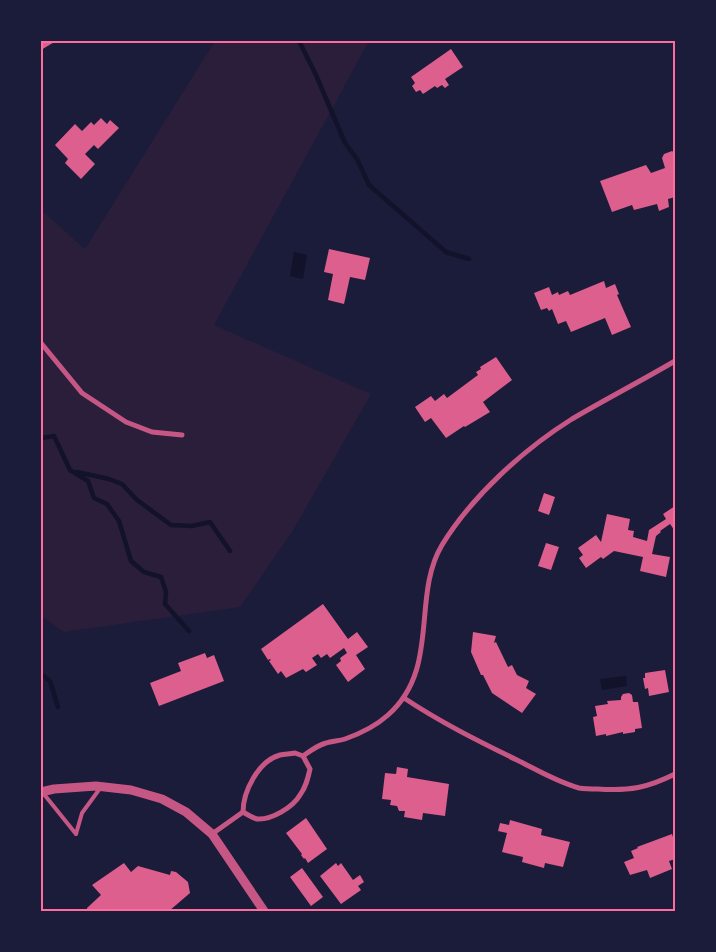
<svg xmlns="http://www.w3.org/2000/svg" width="716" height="952" font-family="'Roboto Serif',serif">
<rect width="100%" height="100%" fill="#1b1b3a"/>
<!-- green -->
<polygon fill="#2a1e3b" points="215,41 369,41 214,325 371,394 292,532 240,607 64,632 41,616 41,210 85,249"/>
<!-- water -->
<g fill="#12122b">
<polygon points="294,252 307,255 303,279 290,276"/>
<polygon points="626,676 627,686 602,690 600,679"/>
</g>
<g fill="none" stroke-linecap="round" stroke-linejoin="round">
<!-- stream -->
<g stroke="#12122b" stroke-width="4.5">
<polyline points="299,41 316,75 345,143 357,159 369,185 446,252 469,259"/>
<polyline points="41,438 54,436 70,470 88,481 94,498 107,504 119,521 131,561 144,572 161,577 166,592 165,604 189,631"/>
<polyline points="77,472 109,479 122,484 137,500 171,525 192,526 210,522 230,551"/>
<polyline points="41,674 50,681 58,707"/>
</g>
</g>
<!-- building -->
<g fill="#dd5f8e">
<polygon points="41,41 56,41 41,50"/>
<polygon points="451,49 463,67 445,79 449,85 445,88 442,85 437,88 435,86 423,94 420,90 416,92 412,86 415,83 411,77"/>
<polygon points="101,118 107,124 110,120 119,128 98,149 94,145 85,154 95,164 81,179 65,163 68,159 55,145 75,124 82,131 91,122 94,125"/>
<polygon points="672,151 675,153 675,197 668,199 669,207 659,211 657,204 634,210 632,205 612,212 600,181 646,165 651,173 665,168 662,158 664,154"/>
<polygon points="329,249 370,258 365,280 350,277 344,304 328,300 333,274 324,272"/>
<polygon points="604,281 606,288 615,284 619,294 617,295 631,327 612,335 605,318 571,332 566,321 558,324 552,309 549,311 547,308 541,310 534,293 549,287 552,295 558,292 559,295 568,291 570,295"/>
<polygon points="496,357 512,380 483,402 490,412 465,427 464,426 446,438 431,418 425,422 415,407 431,396 435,401 444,394 447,398 478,375 476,372 481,369 480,367"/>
<polygon points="544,493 555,497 549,515 538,511"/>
<polygon points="675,506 675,531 670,524 660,531 661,532 656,536 652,554 670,557 666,577 640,571 643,557 614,551 603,559 601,557 586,568 579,558 583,555 578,548 596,535 601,542 607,514 630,519 628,530 634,531 633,537 647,541 649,530 666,519 663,514"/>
<polygon points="546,543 559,547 551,570 538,566"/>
<polygon points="323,604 348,639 357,632 368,647 356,655 365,669 348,682 336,665 341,661 340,658 347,653 344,648 330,658 327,654 321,658 318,654 312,658 317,665 306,672 303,669 286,678 281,671 278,674 269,661 271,660 270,659 268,660 261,649"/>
<polygon points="473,632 496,636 494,643 496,642 508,667 512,665 517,675 529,681 526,688 536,694 522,713 492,693 483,675 481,675 471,652"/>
<polygon points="205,653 207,658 214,655 224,681 159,706 150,683 181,671 178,663"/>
<polygon points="665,670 669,692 649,696 648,688 645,689 643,678 645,678 645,673"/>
<polygon points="629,693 632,695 633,702 638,702 642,728 635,729 635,732 623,734 623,732 606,736 606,734 596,736 593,717 597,716 595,706 608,704 607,701 621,700 621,697 623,694"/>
<polygon points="397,767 408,769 407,777 449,784 445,816 423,813 422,820 404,817 405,811 399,811 397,806 390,805 391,800 382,799 385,773 396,774"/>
<polygon points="306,818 327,849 308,863 305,858 304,859 301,855 302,854 286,833"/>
<polygon points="510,820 542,829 541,835 570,842 563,867 545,863 544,868 522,862 523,857 502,852 507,833 498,831 500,823 509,825"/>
<polygon points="672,834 673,837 675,836 675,859 669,861 672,869 650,878 647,870 630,875 624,862 634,858 631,851 638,848 637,847"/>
<polygon points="124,863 131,872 138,866 170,875 171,871 176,872 188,882 190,893 169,911 87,911 87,908 101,895 92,885"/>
<polygon points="336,863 338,866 341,863 353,880 360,875 364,882 358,886 361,890 341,904 320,876"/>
<polygon points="302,868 323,897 311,906 290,877"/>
</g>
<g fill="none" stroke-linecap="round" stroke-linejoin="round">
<!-- service -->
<g stroke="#c65784" stroke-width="4">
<polyline points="43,793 76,834"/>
<polyline points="76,834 82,813 101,787"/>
</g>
<!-- minor -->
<g stroke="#c65784" stroke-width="5">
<polyline points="41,343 82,393 126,422 152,432 182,435"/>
<path d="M404,698c36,24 74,43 113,62 20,10 40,22 62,28 6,1 13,1 19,1 32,2 49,-1 77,-15"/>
<path d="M295,753l8,3 7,13c-2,9 -4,18 -10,26 -7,12 -28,25 -43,24 -4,-1 -9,-4 -14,-7 0,-20 15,-51 37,-57 5,-1 10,-1 15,-2z"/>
<path d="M303,756c7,-5 15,-11 23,-13 6,-2 13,-2 19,-4 14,-5 32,-14 43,-24 53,-47 23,-118 54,-170 30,-49 82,-96 130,-126 34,-20 69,-38 103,-58"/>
<polyline points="212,834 243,812"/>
</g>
<!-- tertiary -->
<polyline stroke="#c65784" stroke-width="9" points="41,792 54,789 96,786 131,790 162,799 186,812 212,834 264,911"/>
</g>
<!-- border -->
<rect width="716" height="952" fill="none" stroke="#1b1b3a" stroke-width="85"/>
<rect x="42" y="42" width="632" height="868" fill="none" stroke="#ff6b9d" stroke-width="2"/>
</svg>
